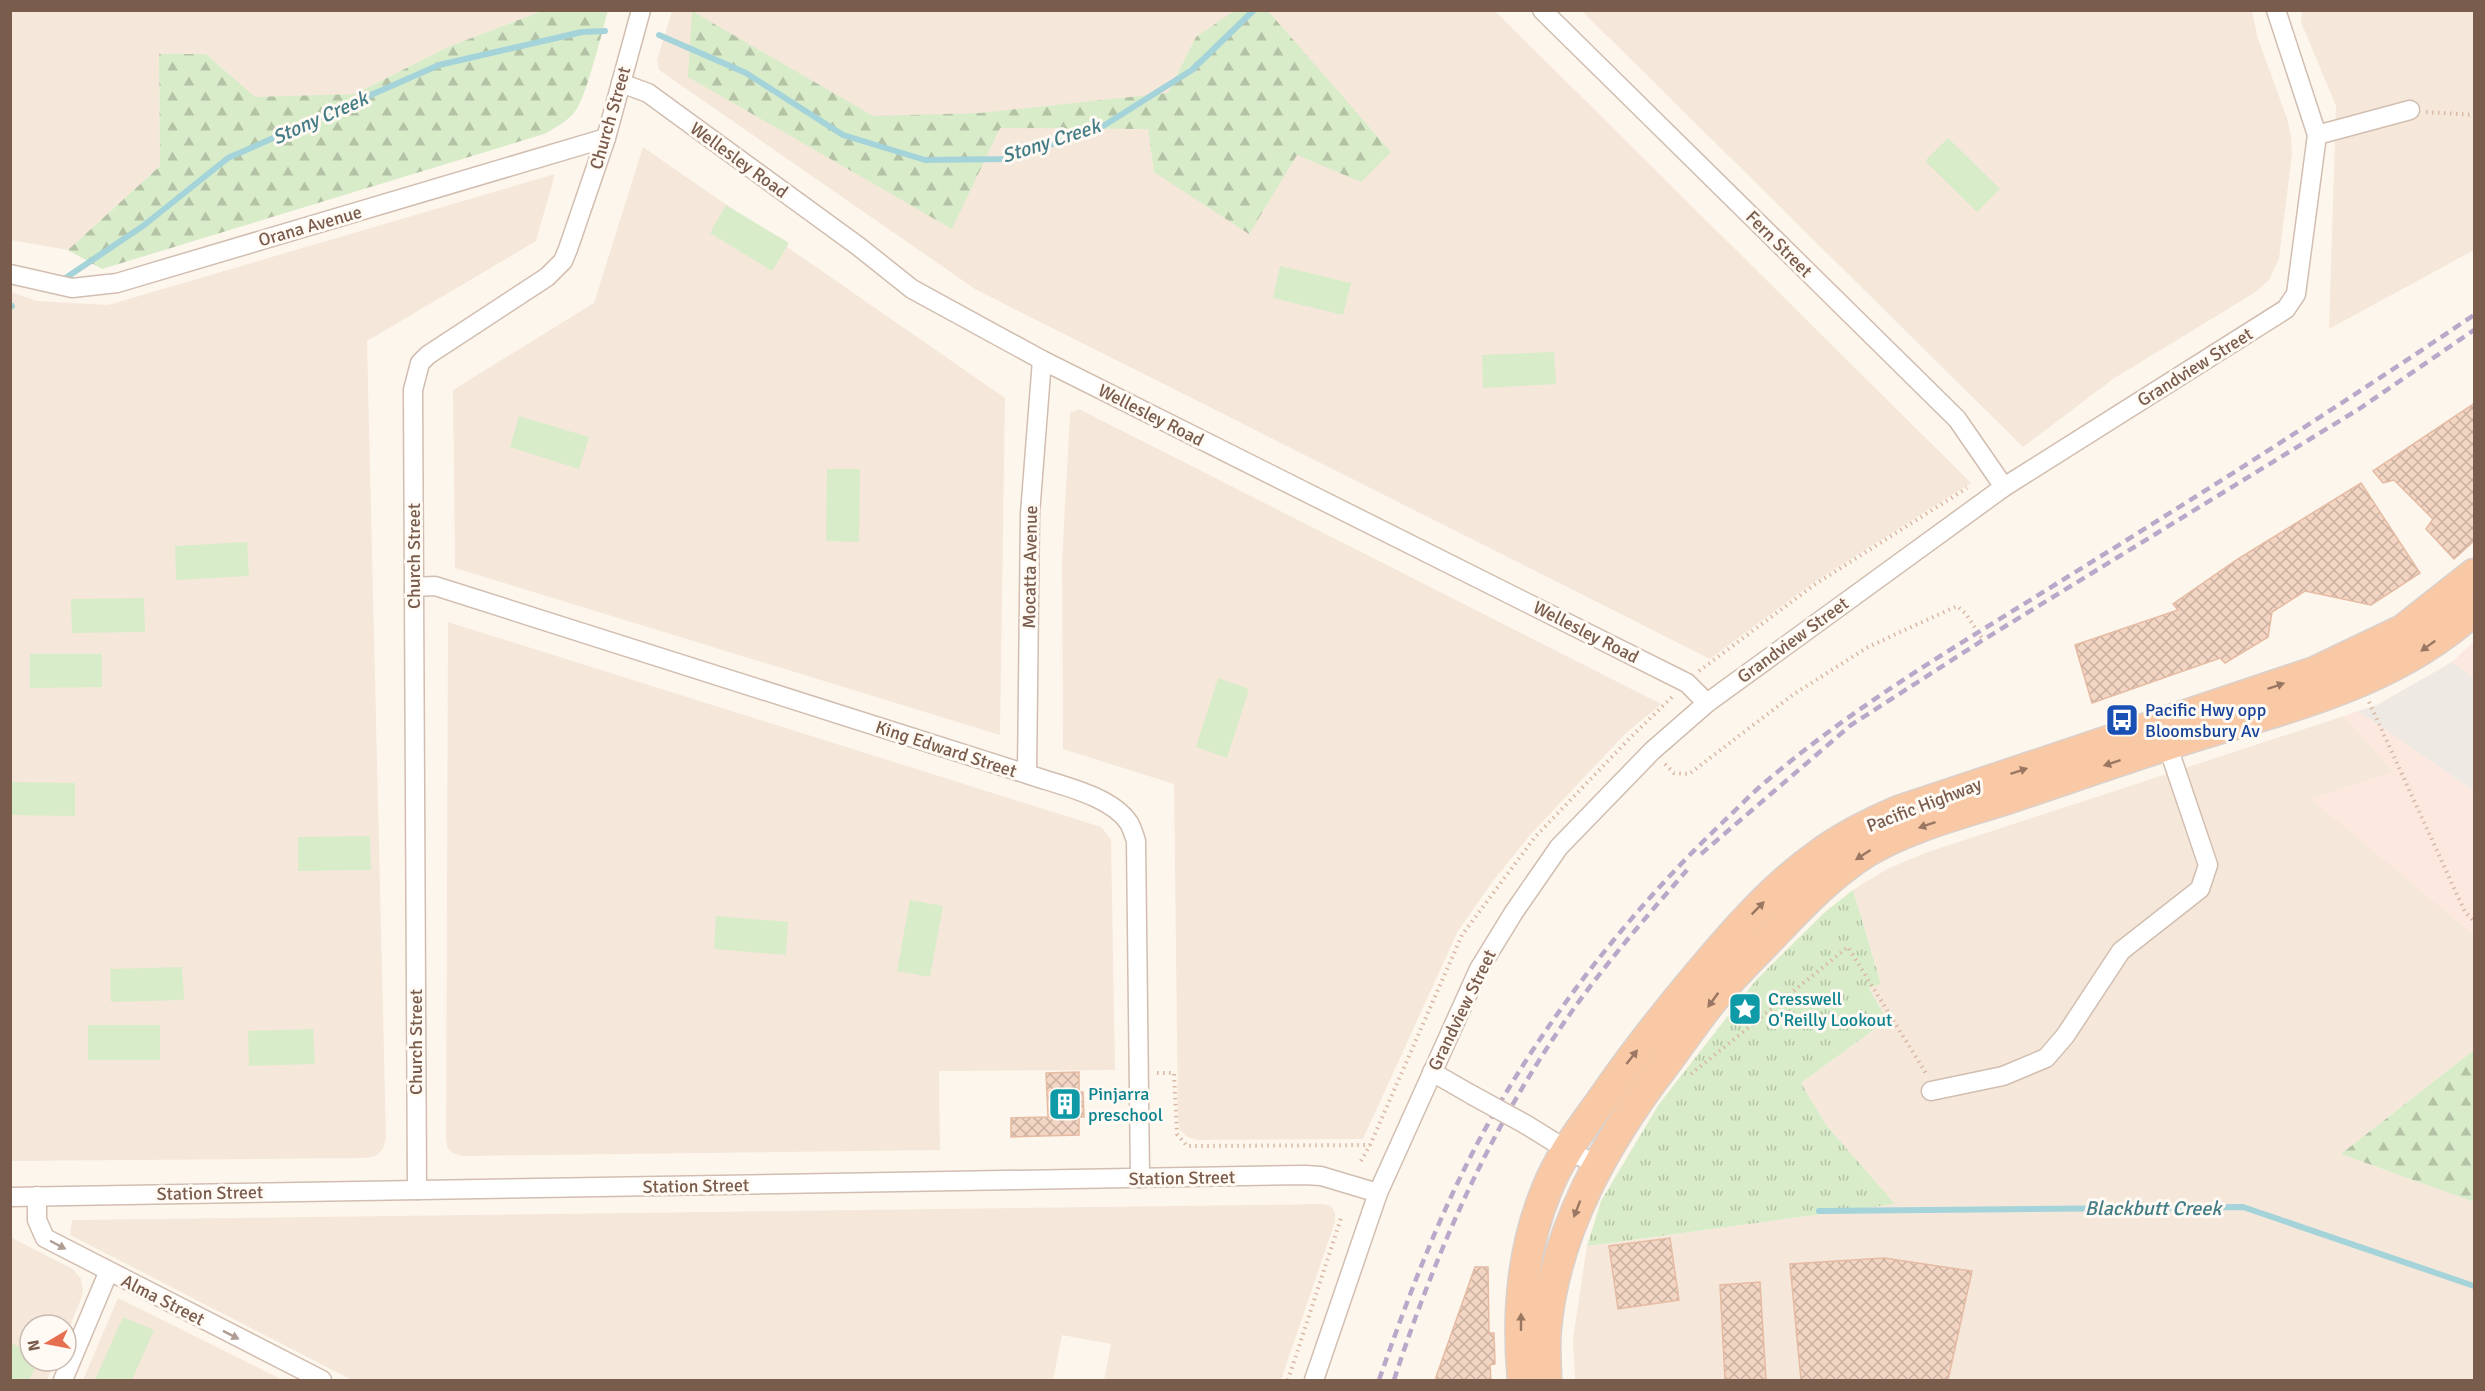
<svg xmlns="http://www.w3.org/2000/svg" width="2485" height="1391" font-family="Signika,sans-serif">
<defs>
<pattern id="forest-firs" width="22" height="20" patternUnits="userSpaceOnUse" patternTransform="scale(1.5)"><rect width="22" height="20" fill="#d8ecc9"/><path d="M5 1l3.5 6h-7zM16 11l3.5 6h-7z" fill="#b4c2a5"/></pattern>
<pattern id="park-tufts" width="24" height="20" patternUnits="userSpaceOnUse" patternTransform="scale(1.5)"><rect width="24" height="20" fill="#d8ecc9"/><path d="M3 7l-1-3M5 7V3M7 7l1-3M15 17l-1-3M17 17v-4M19 17l1-3" fill="none" stroke="#b4c2a5"/></pattern>
<pattern id="building-cross-hatch" width="8" height="8" patternUnits="userSpaceOnUse" patternTransform="scale(1.5)"><rect width="8" height="8" fill="#f3d5c3"/><path d="M0 0l8 8M0 8l8-8" fill="none" stroke="#cab0a1"/></pattern>
</defs>
<rect width="100%" height="100%" fill="#fdf6ec"/>
<!-- residential -->
<g fill="#f5e8da">
<polygon points="10,11 542,11 448,47 355,94 255,98 206,54 159,54 160,166 68,250 11,240"/>
<polygon points="672,11 1495,11 1971,483 1813,583 1710,659 975,289 659,70 657,60"/>
<polygon points="1582,11 2252,11 2258,39 2287,118 2291,136 2292,154 2279,259 2269,280 2254,293 2113,379 2023,447"/>
<polygon points="2302,11 2474,11 2474,250 2329,329 2336,106 2301,22"/>
<polygon points="643,147 1005,398 1000,735 455,568 453,390 594,303"/>
<polygon points="555,174 536,241 367,341 386,1138 383,1149 375,1156 366,1158 11,1161 11,292 37,301 108,305"/>
<polygon points="1079,409 1661,704 1624,735 1531,834 1493,881 1458,931 1363,1139 1197,1140 1187,1137 1180,1130 1178,1118 1174,784 1063,749 1062,562 1070,413"/>
<polygon points="448,622 1101,827 1111,839 1115,1070 939,1071 940,1150 462,1156 453,1153 447,1147 446,1138"/>
<polygon points="2344,716 2394,772 2312,799 2474,935 2474,1050 2341,1154 2474,1202 2474,1380 1575,1380 1573,1339 1587,1246 1895,1204 1826,1125 1801,1083 1887,1020 1869,987 1881,983 1853,890 1887,869 1928,852"/>
<polygon points="1323,1204 1331,1206 1335,1213 1335,1222 1281,1380 1104,1380 1111,1344 1062,1335 1053,1380 352,1380 70,1235 72,1220"/>
<polygon points="10,1237 73,1269 81,1279 83,1291 81,1299 66,1336 66,1325 30,1325 30,1361 55,1361 47,1380 11,1380"/>
<polygon points="118,1298 283,1380 83,1380"/>
</g>
<!-- commercial -->
<g fill="#fde8e0">
<polygon points="2474,641 2474,678 2452,662"/>
<polygon points="2358,711 2474,791 2474,935 2311,799 2394,772 2344,716"/>
</g>
<!-- industrial -->
<polygon fill="#efe9e4" points="2452,662 2474,678 2474,791 2358,711 2377,705"/>
<!-- grass -->
<g fill="#d8ecc9">
<polygon points="1948,138 2000,189 1977,212 1925,161"/>
<polygon points="726,205 789,243 772,271 710,233"/>
<polygon points="1280,266 1351,283 1343,315 1273,298"/>
<polygon points="1554,352 1556,384 1483,388 1482,355"/>
<polygon points="519,416 589,437 579,469 510,447"/>
<polygon points="827,469 860,469 859,542 826,541"/>
<polygon points="247,542 249,576 176,580 175,546"/>
<polygon points="144,598 145,632 72,633 71,599"/>
<polygon points="30,654 102,654 102,687 30,688"/>
<polygon points="1218,678 1249,689 1227,758 1196,747"/>
<polygon points="11,782 75,783 75,816 11,815"/>
<polygon points="370,836 371,870 298,871 298,837"/>
<polygon points="910,900 943,906 930,977 897,971"/>
<polygon points="716,916 788,922 786,955 714,949"/>
<polygon points="182,967 184,1000 111,1002 110,969"/>
<rect x="88" y="1025" width="72" height="35"/>
<polygon points="313,1029 315,1064 249,1066 248,1031"/>
<polygon points="123,1317 154,1330 132,1380 95,1380"/>
<polygon points="10,1343 30,1351 30,1361 38,1361 29,1380 11,1380"/>
</g>
<!-- forest -->
<g fill="url(#forest-firs)">
<path d="M542,11h66c-6,20 -22,89 -34,102 -8,9 -19,15 -30,21l-442,135 -34,-19 92,-84 -1,-112h47l49,43 100,-3 93,-47z"/>
<polygon points="692,11 873,116 980,113 1168,93 1196,37 1234,11 1268,11 1391,152 1361,182 1297,155 1249,234 1154,172 1148,129 1000,128 952,229 688,77"/>
<polygon points="2474,1050 2474,1202 2341,1154"/>
</g>
<!-- park -->
<polygon fill="url(#park-tufts)" points="1853,890 1881,984 1869,988 1887,1020 1801,1083 1826,1125 1895,1204 1587,1246 1601,1201 1659,1104 1756,980 1825,912"/>
<g fill="none" stroke-linecap="round" stroke-linejoin="round">
<!-- stream -->
<g stroke="#a5d3da" stroke-width="6">
<polyline points="659,35 746,73 843,135 925,160 1007,159 1100,128 1192,70 1254,10"/>
<polyline points="67,277 143,226 228,158 439,65 582,32 605,31"/>
<polyline points="10,307 12,306"/>
<polyline points="1819,1211 2243,1207 2474,1286"/>
</g>
</g>
<!-- building -->
<g fill="url(#building-cross-hatch)" stroke="#e6bba3" stroke-width="1.5">
<polygon points="2475,403 2475,540 2454,559 2426,529 2433,519 2394,480 2383,483 2373,471"/>
<polygon points="2361,483 2420,573 2371,605 2305,591 2272,612 2268,637 2225,663 2220,658 2092,703 2075,645 2178,610 2173,604 2238,559"/>
<polygon points="1079,1072 1079,1092 1083,1092 1084,1117 1079,1117 1079,1135 1011,1137 1011,1118 1048,1117 1046,1073"/>
<polygon points="1670,1238 1679,1300 1618,1309 1609,1246"/>
<polygon points="1884,1258 1972,1271 1948,1380 1801,1380 1790,1264"/>
<polygon points="1475,1267 1488,1267 1489,1333 1494,1333 1495,1364 1490,1365 1491,1380 1435,1380"/>
<polygon points="1760,1282 1766,1380 1725,1380 1720,1285"/>
</g>
<g fill="none" stroke-linecap="round" stroke-linejoin="round">
<!-- minor casing -->
<g stroke="#d1beb0" stroke-width="21">
<g id="minor">
<polyline points="1542,10 1957,419 2004,487"/>
<polyline points="621,83 648,93 858,246 912,289 1042,360 1687,683 1707,703"/>
<polyline points="2317,135 2410,110"/>
<polyline points="10,274 72,288 117,283 606,138"/>
<path d="M414,587l21,-1 592,188c31,11 84,21 102,49 3,5 5,12 7,18l4,337"/>
<polyline points="1027,774 1030,514 1042,360"/>
<polyline points="1432,1072 1472,1095"/>
<polyline points="1931,1091 2003,1076 2046,1058 2065,1036 2121,951 2200,889 2208,865 2165,738"/>
<polyline points="1525,1124 1567,1150 1598,1165"/>
<polyline points="417,1190 413,390 420,363 428,355 547,277 563,261 568,249 606,138 641,10"/>
<polyline points="37,1196 37,1220 45,1238 322,1380"/>
<polyline points="10,1197 1305,1175 1321,1176 1378,1193"/>
<polyline points="63,1380 108,1273"/>
<polyline points="1314,1380 1378,1193 1479,969 1514,912 1559,847 1652,751 1707,703 2004,487 2286,309 2296,294 2317,135 2276,10"/>
</g>
</g>
<!-- trunk casing -->
<g stroke="#dad1cd" stroke-width="33">
<g id="trunk">
<path d="M1523,1380c-6,-64 -1,-131 24,-191 14,-36 40,-67 62,-99 28,-40 58,-78 89,-115 37,-44 75,-88 122,-121 24,-18 51,-31 79,-43l416,-139 88,-42 71,-56"/>
<path d="M1546,1380c0,-17 -2,-35 0,-52 9,-98 60,-187 119,-264 18,-24 35,-50 55,-73 18,-21 39,-41 58,-61 27,-29 55,-57 88,-78 40,-24 89,-37 134,-51 66,-22 131,-45 198,-66 98,-30 199,-54 276,-125"/>
</g>
</g>
<!-- path -->
<g stroke="#d9b8a5" stroke-width="4" stroke-dasharray="1.5 4.5" stroke-linecap="butt">
<polyline points="2426,112 2474,115"/>
<polyline points="1699,671 1814,585 1967,488"/>
<polyline points="2369,702 2465,912 2474,921"/>
<polyline points="1665,764 1674,773 1689,774 1794,694 1868,647 1957,606 1966,614 1983,640"/>
<polyline points="1157,1073 1174,1073 1177,1134 1187,1146 1370,1145"/>
<polyline points="1691,1074 1848,947 1927,1075"/>
<polyline points="1361,1161 1370,1145 1462,935 1535,837 1630,738 1672,697"/>
<polyline points="1288,1380 1341,1218"/>
</g>
<!-- minor -->
<use href="#minor" stroke="#fff" stroke-width="18"/>
<!-- trunk -->
<use href="#trunk" stroke="#f9c8a4" stroke-width="30"/>
<!-- rail -->
<g stroke="#b9a8c9" stroke-width="4.5" stroke-dasharray="9 6" stroke-linecap="butt">
<polyline points="1701,854 1851,725 1983,640 2359,409 2474,330"/>
<path d="M1379,1380c29,-83 61,-168 104,-247 63,-115 145,-220 240,-311 15,-14 30,-30 46,-43 93,-79 198,-139 300,-203 137,-85 272,-171 405,-261"/>
<path d="M1394,1380c42,-129 97,-254 176,-366 36,-51 77,-98 117,-144"/>
</g>
<!-- minor-bridge casing -->
<g stroke="#d1beb0" stroke-width="21" stroke-linecap="butt">
<polyline id="minor-bridge" points="1472,1095 1525,1124"/>
</g>
<!-- minor-bridge -->
<use href="#minor-bridge" stroke="#fff" stroke-width="18"/>
</g>
<!-- one-way arrows -->
<defs><path id="oneway-solid" d="M-6-.8H1V-3.2L6.5 0L1 3.2V.8H-6Z" transform="scale(1.5)"/></defs>
<g fill="#9a7763">
<use href="#oneway-solid" transform="translate(2428 646) rotate(144)"/>
<use href="#oneway-solid" transform="translate(2276 686) rotate(-19)"/>
<use href="#oneway-solid" transform="translate(2112 763) rotate(162)"/>
<use href="#oneway-solid" transform="translate(2019 771) rotate(-18)"/>
<use href="#oneway-solid" transform="translate(1927 825) rotate(161)"/>
<use href="#oneway-solid" transform="translate(1863 855) rotate(147)"/>
<use href="#oneway-solid" transform="translate(1758 908) rotate(-45)"/>
<use href="#oneway-solid" transform="translate(1713 1000) rotate(126)"/>
<use href="#oneway-solid" transform="translate(1632 1057) rotate(-52)"/>
<use href="#oneway-solid" transform="translate(1577 1209) rotate(111)"/>
<use href="#oneway-solid" transform="translate(1521 1322) rotate(-90)"/>
</g>
<g fill="#af9d94">
<use href="#oneway-solid" transform="translate(58 1245) rotate(28)"/>
<use href="#oneway-solid" transform="translate(231 1335) rotate(27)"/>
</g>
<!-- icons -->
<defs>
<g id="bus-square" transform="scale(1.725)"><rect x="-9" y="-9" width="18" height="18" rx="4" fill="#1a4fb4" stroke="#fffaf3"/><path d="M-5-6H5V4H4V6H2V4H-2V6H-4V4H-5ZM-3.5-4V0h7V-4ZM-3.5 1.2v1.5H-2V1.2ZM2 1.2v1.5H3.5V1.2Z" fill="#fff"/></g>
<g id="sight-square" transform="scale(1.725)"><rect x="-9" y="-9" width="18" height="18" rx="4" fill="#0f9aa8" stroke="#fffaf3"/><path d="M0-6L1.8-2.2L6-1.7L2.9 1.2L3.7 5.4L0 3.3L-3.7 5.4L-2.9 1.2L-6-1.7L-1.8-2.2Z" fill="#fff"/></g>
<g id="building-square" transform="scale(1.725)"><rect x="-9" y="-9" width="18" height="18" rx="4" fill="#0f9aa8" stroke="#fffaf3"/><path d="M-4-6H4V6H1V3H-1V6H-4ZM-2.5-4.3h1.7v1.8h-1.7ZM.8-4.3h1.7v1.8H.8ZM-2.5-1h1.7V.8h-1.7ZM.8-1h1.7V.8H.8Z" fill="#fff"/></g>
</defs>
<g fill-rule="evenodd">
<use href="#bus-square" x="2122" y="720"/>
<use href="#sight-square" x="1745" y="1009"/>
<use href="#building-square" x="1065" y="1104"/>
</g>
<g text-anchor="middle" dominant-baseline="central" stroke-width="6" stroke-linejoin="round" paint-order="stroke">
<!-- street labels -->
<g font-size="18" fill="#7a5c4d" stroke="#fffaf3">
<text transform="translate(610 118) rotate(-74)">Church Street</text>
<text transform="translate(739 160) rotate(36)">Wellesley Road</text>
<text transform="translate(310 226) rotate(-16)">Orana Avenue</text>
<text transform="translate(1779 244) rotate(45)">Fern Street</text>
<text transform="translate(2195 367) rotate(-32)">Grandview Street</text>
<text transform="translate(1151 415) rotate(27)">Wellesley Road</text>
<text transform="translate(414 556) rotate(-90)">Church Street</text>
<text transform="translate(1030 567) rotate(-89)">Mocatta Avenue</text>
<text transform="translate(1586 632) rotate(27)">Wellesley Road</text>
<text transform="translate(1793 640) rotate(-36)">Grandview Street</text>
<text transform="translate(946 749) rotate(18)">King Edward Street</text>
<text transform="translate(1924 805) rotate(-21)">Pacific Highway</text>
<text transform="translate(1462 1010) rotate(-64)">Grandview Street</text>
<text transform="translate(416 1042) rotate(-90)">Church Street</text>
<text transform="translate(1182 1178) rotate(-1)">Station Street</text>
<text transform="translate(696 1186) rotate(-1)">Station Street</text>
<text transform="translate(210 1193) rotate(-1)">Station Street</text>
<text transform="translate(163 1300) rotate(27)">Alma Street</text>
</g>
<!-- transit labels -->
<g font-size="18" fill="#164399" stroke="#fffaf3" text-anchor="start">
<text x="2145" y="710">Pacific Hwy opp<tspan x="2145" dy="21">Bloomsbury Av</tspan></text>
</g>
<!-- culture labels -->
<g font-size="18" fill="#0d838f" stroke="#fffaf3" text-anchor="start">
<text x="1768" y="999">Cresswell<tspan x="1768" dy="21">O'Reilly Lookout</tspan></text>
<text x="1088" y="1094">Pinjarra<tspan x="1088" dy="21">preschool</tspan></text>
</g>
<!-- water labels -->
<g font-size="20" font-style="italic" fill="#437c86" stroke="#fffaf3">
<text transform="translate(320 118) rotate(-24)">Stony Creek</text>
<text transform="translate(1051 141) rotate(-18)">Stony Creek</text>
<text x="2153" y="1208">Blackbutt Creek</text>
</g>
</g>
<!-- border -->
<rect width="2485" height="1391" fill="none" stroke="#7a5c4d" stroke-width="24"/>
<!-- north arrow -->
<g transform="translate(48 1343) rotate(260)"><circle r="28" fill="#fffaf3" stroke="#cabbb1" stroke-width="1.5"/>
<path d="M0-4.5L10 22L0 15L-10 22Z" fill="#e76f51"/>
<text y="-9" font-size="16" font-weight="bold" text-anchor="middle" fill="#7a5c4d">N</text>
</g>
</svg>
